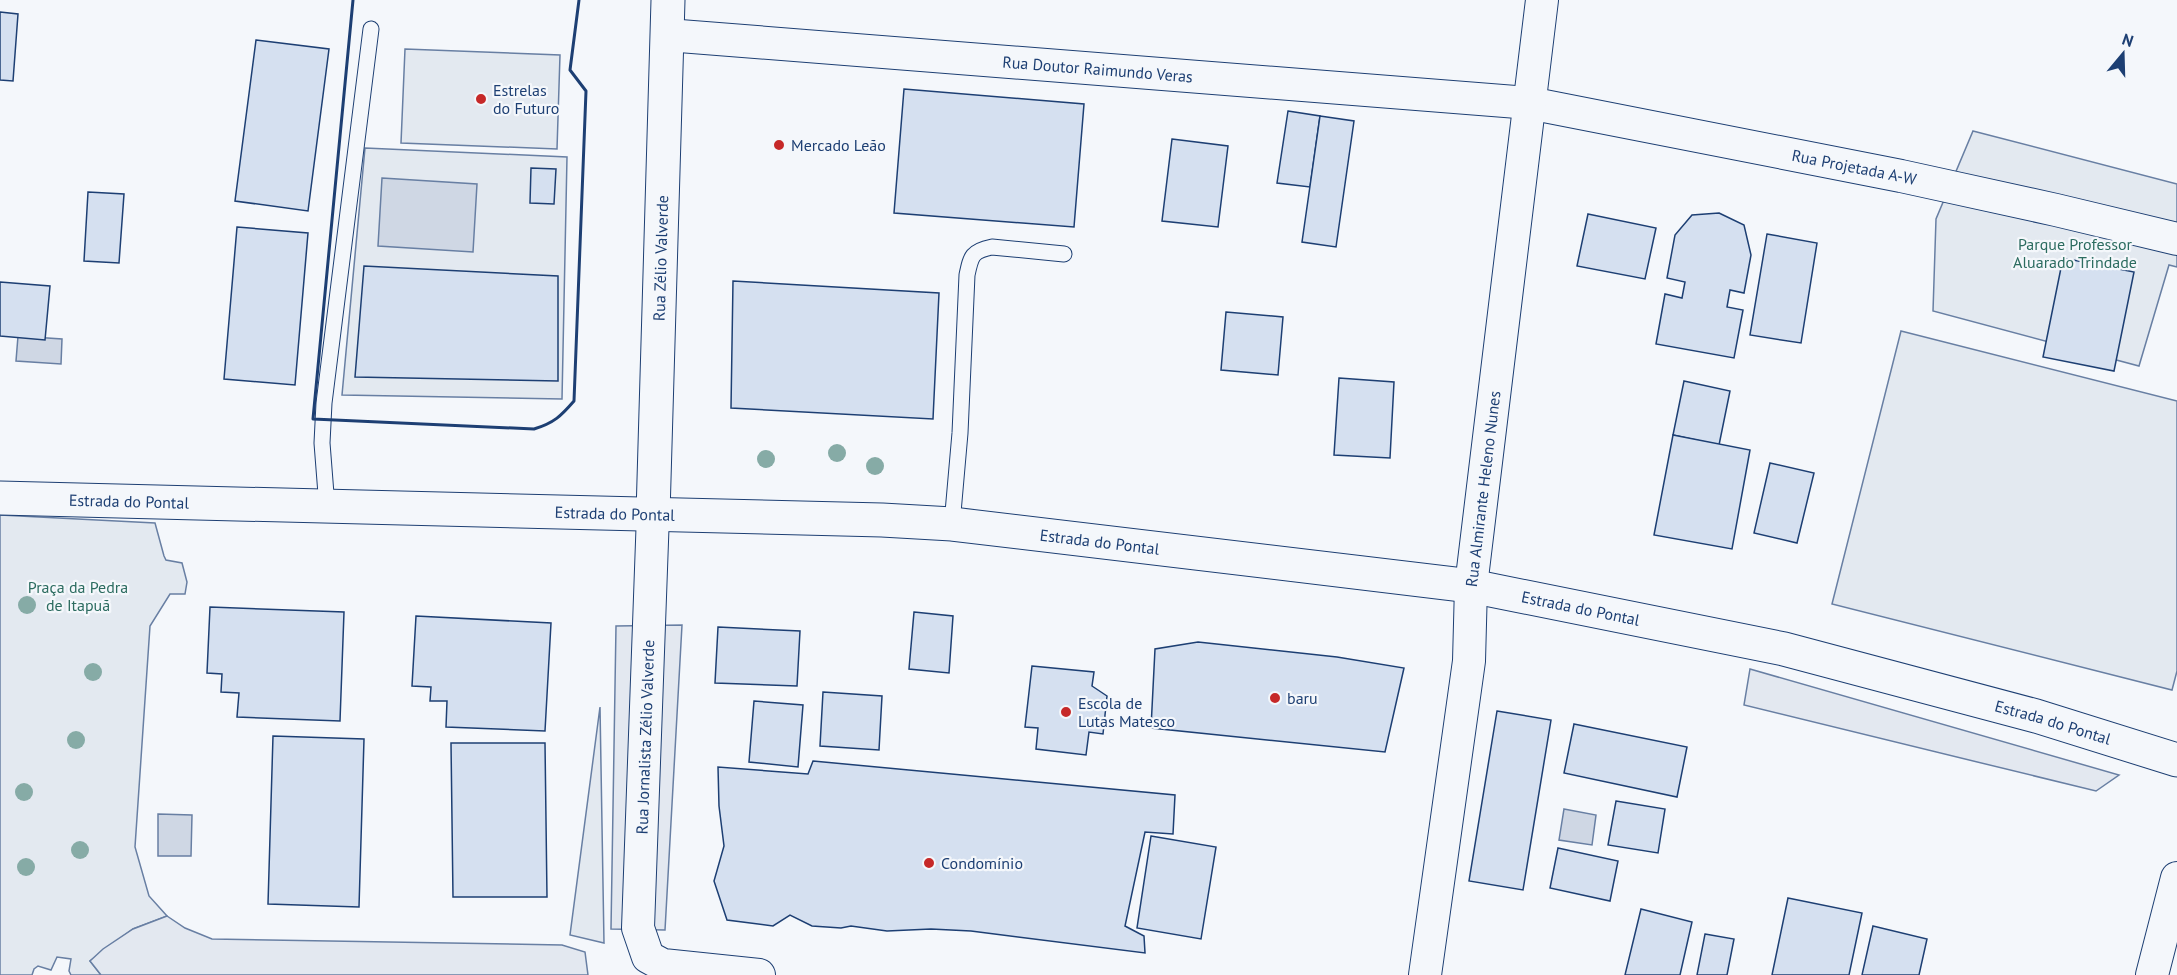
<svg xmlns="http://www.w3.org/2000/svg" width="2177" height="975" font-family="'PT Sans',sans-serif">
<rect width="100%" height="100%" fill="#f4f7fb"/>
<!-- green -->
<g fill="#e3e9f0" stroke="#687fa3" stroke-width="1.5">
<polygon points="405,49 560,55 557,149 401,143"/>
<polygon points="1973,131 2177,184 2177,267 2169,265 2139,366 1933,311 1936,219"/>
<polygon points="365,148 567,157 562,399 342,395"/>
<polygon points="1901,331 2177,401 2177,671 2172,690 1832,604"/>
<polygon points="0,515 155,523 164,556 166,560 182,563 187,582 185,594 170,594 150,626 135,847 149,896 167,916 133,929 90,961 101,975 71,975 69,971 71,959 57,957 51,970 38,966 34,969 32,975 0,975"/>
<polygon points="600,707 604,943 570,935"/>
</g>
<!-- parking -->
<g fill="#e3e8f0" stroke="#687fa3" stroke-width="1.5">
<polygon points="682,625 665,930 611,929 616,626"/>
<polygon points="1750,669 2119,775 2096,791 1744,705"/>
<polygon points="167,916 185,928 212,939 562,945 585,952 588,975 101,975 90,961 103,949 133,929"/>
</g>
<!-- water -->
<g fill="#cfd7e4" stroke="#687fa3" stroke-width="1.5">
<polygon points="382,178 477,184 473,252 378,246"/>
<polygon points="18,336 62,339 61,364 16,361"/>
<polygon points="1564,809 1596,815 1592,845 1559,840"/>
<polygon points="158,814 192,815 191,856 158,856"/>
</g>
<!-- building -->
<g fill="#d5e0f0" stroke="#1d3f73" stroke-width="1.5">
<polygon points="0,12 18,14 13,81 0,80"/>
<polygon points="256,40 329,49 308,211 235,201"/>
<polygon points="904,89 1084,104 1074,227 894,213"/>
<polygon points="1288,111 1320,116 1310,187 1277,183"/>
<polygon points="1320,116 1354,121 1336,247 1302,242"/>
<polygon points="1172,139 1228,146 1218,227 1162,221"/>
<polygon points="531,168 556,169 554,204 530,203"/>
<polygon points="88,192 124,194 119,263 84,261"/>
<polygon points="1719,213 1744,225 1751,255 1744,293 1730,290 1727,307 1743,310 1734,358 1656,344 1665,294 1682,298 1685,282 1667,278 1675,235 1692,215"/>
<polygon points="1588,214 1656,228 1645,279 1577,266"/>
<polygon points="237,227 308,233 295,385 224,379"/>
<polygon points="1767,234 1817,243 1801,343 1750,335"/>
<polygon points="2063,258 2134,272 2114,371 2043,357"/>
<polygon points="364,266 558,276 558,381 355,377"/>
<polygon points="733,281 939,293 933,419 731,408"/>
<polygon points="0,282 50,286 45,340 0,336"/>
<polygon points="1226,312 1283,317 1278,375 1221,370"/>
<polygon points="1339,378 1394,382 1390,458 1334,455"/>
<polygon points="1684,381 1730,391 1719,445 1673,435"/>
<polygon points="1673,435 1750,450 1732,549 1654,535"/>
<polygon points="1770,463 1814,473 1797,543 1754,533"/>
<polygon points="210,607 344,612 340,721 237,717 239,693 221,692 222,674 207,673"/>
<polygon points="914,612 953,616 949,673 909,669"/>
<polygon points="416,616 551,623 545,731 446,727 447,701 430,701 431,687 412,686"/>
<polygon points="718,627 800,631 797,686 715,683"/>
<polygon points="1198,642 1337,657 1404,668 1385,752 1151,728 1155,649"/>
<polygon points="1032,666 1094,672 1092,686 1107,696 1103,734 1089,732 1086,755 1036,749 1038,728 1025,727"/>
<polygon points="823,692 882,696 879,750 820,746"/>
<polygon points="754,701 803,705 798,767 749,762"/>
<polygon points="1497,711 1551,720 1523,890 1469,881"/>
<polygon points="1574,724 1687,747 1677,797 1564,773"/>
<polygon points="273,736 364,739 359,907 268,904"/>
<polygon points="451,743 545,743 547,897 453,897"/>
<polygon points="813,761 1175,795 1173,834 1145,832 1125,926 1144,936 1145,953 971,931 931,929 887,931 851,926 841,928 812,926 790,915 773,926 727,920 714,881 724,846 719,806 718,767 808,774"/>
<polygon points="1616,801 1665,809 1658,853 1608,845"/>
<polygon points="1151,836 1216,847 1201,939 1137,928"/>
<polygon points="1558,848 1618,861 1610,901 1550,888"/>
<polygon points="1788,898 1862,913 1849,975 1772,975"/>
<polygon points="1641,909 1692,922 1680,975 1625,975"/>
<polygon points="1873,926 1927,939 1919,975 1862,975"/>
<polygon points="1705,934 1734,939 1727,975 1697,975"/>
</g>
<g fill="none" stroke-linecap="round" stroke-linejoin="round">
<!-- lane casing -->
<g stroke="#1d3f73" stroke-width="17">
<g id="lane">
<polyline points="327,507 322,443 324,403 371,29"/>
<path d="M952,524l8,-91 7,-158c4,-19 5,-24 25,-28l72,7"/>
</g>
</g>
<!-- street casing -->
<g stroke="#1d3f73" stroke-width="34">
<g id="street">
<path id="s1" d="M667,35l862,68 372,73 155,34 121,29"/>
<polyline points="653,514 638,928 648,957 663,965 759,975"/>
<path id="s2" d="M1425,975l44,-314 2,-75 71,-586"/>
<polyline points="2152,975 2177,878"/>
</g>
</g>
<!-- secondary casing -->
<g stroke="#1d3f73" stroke-width="35">
<g id="secondary">
<path id="s3" d="M0,498l882,22 70,4 519,62 313,63 252,67 141,44"/>
<path id="s4" d="M653,514l15,-514"/>
</g>
</g>
<!-- lane -->
<use href="#lane" stroke="#f4f7fb" stroke-width="15"/>
<!-- street -->
<use href="#street" stroke="#f4f7fb" stroke-width="32"/>
<!-- secondary -->
<use href="#secondary" stroke="#f4f7fb" stroke-width="33"/>
<!-- wall -->
<path stroke="#1d3f73" stroke-width="3" d="M353,0l-40,419 221,10c20,-6 27,-13 40,-28l12,-310 -16,-21 9,-70"/>
</g>
<!-- trees -->
<g fill="#86aba6">
<circle cx="837" cy="453" r="9"/>
<circle cx="766" cy="459" r="9"/>
<circle cx="875" cy="466" r="9"/>
<circle cx="27" cy="605" r="9"/>
<circle cx="93" cy="672" r="9"/>
<circle cx="76" cy="740" r="9"/>
<circle cx="24" cy="792" r="9"/>
<circle cx="80" cy="850" r="9"/>
<circle cx="26" cy="867" r="9"/>
</g>
<!-- markers -->
<g fill="#c62828" stroke="#f4f7fb" stroke-width="2">
<circle cx="481" cy="99" r="6"/>
<circle cx="779" cy="145" r="6"/>
<circle cx="1275" cy="698" r="6"/>
<circle cx="1066" cy="712" r="6"/>
<circle cx="929" cy="863" r="6"/>
</g>
<g text-anchor="middle" dominant-baseline="central" stroke-width="4.5" stroke-linejoin="round" paint-order="stroke">
<!-- street labels -->
<g font-size="16" fill="#1d3f73" stroke="#f4f7fb">
<text stroke="none"><textPath href="#s1" startOffset="432">Rua Doutor Raimundo Veras</textPath></text>
<text stroke="none"><textPath href="#s1" startOffset="1196">Rua Projetada A-W</textPath></text>
<text stroke="none"><textPath href="#s4" startOffset="256">Rua Zélio Valverde</textPath></text>
<text stroke="none"><textPath href="#s2" startOffset="490">Rua Almirante Heleno Nunes</textPath></text>
<text stroke="none"><textPath href="#s3" startOffset="129">Estrada do Pontal</textPath></text>
<text stroke="none"><textPath href="#s3" startOffset="615">Estrada do Pontal</textPath></text>
<text stroke="none"><textPath href="#s3" startOffset="1101">Estrada do Pontal</textPath></text>
<text stroke="none"><textPath href="#s3" startOffset="1587">Estrada do Pontal</textPath></text>
<text stroke="none"><textPath href="#s3" startOffset="2073">Estrada do Pontal</textPath></text>
<text transform="translate(645 737) rotate(-88)">Rua Jornalista Zélio Valverde</text>
</g>
<!-- poi labels -->
<g font-size="16" fill="#1d3f73" stroke="#f4f7fb" text-anchor="start">
<text x="493" y="90">Estrelas<tspan x="493" dy="18">do Futuro</tspan></text>
<text x="791" y="145">Mercado Leão</text>
<text x="1287" y="698">baru</text>
<text x="1078" y="703">Escola de<tspan x="1078" dy="18">Lutas Matesco</tspan></text>
<text x="941" y="863">Condomínio</text>
</g>
<!-- park labels -->
<g font-size="16" fill="#2c6c60" stroke="#f4f7fb">
<text x="2075" y="244">Parque Professor<tspan x="2075" dy="18">Aluarado Trindade</tspan></text>
<text x="78" y="587">Praça da Pedra<tspan x="78" dy="18">de Itapuã</tspan></text>
</g>
</g>
<!-- north arrow -->
<g transform="translate(2123 54) rotate(19)" stroke="#f4f7fb" stroke-width="4.5" paint-order="stroke">
<path d="M0-4.5L10 22L0 15L-10 22Z" fill="#1d3f73"/>
<text y="-9" font-size="16" font-weight="bold" text-anchor="middle" fill="#1d3f73">N</text>
</g>
</svg>
